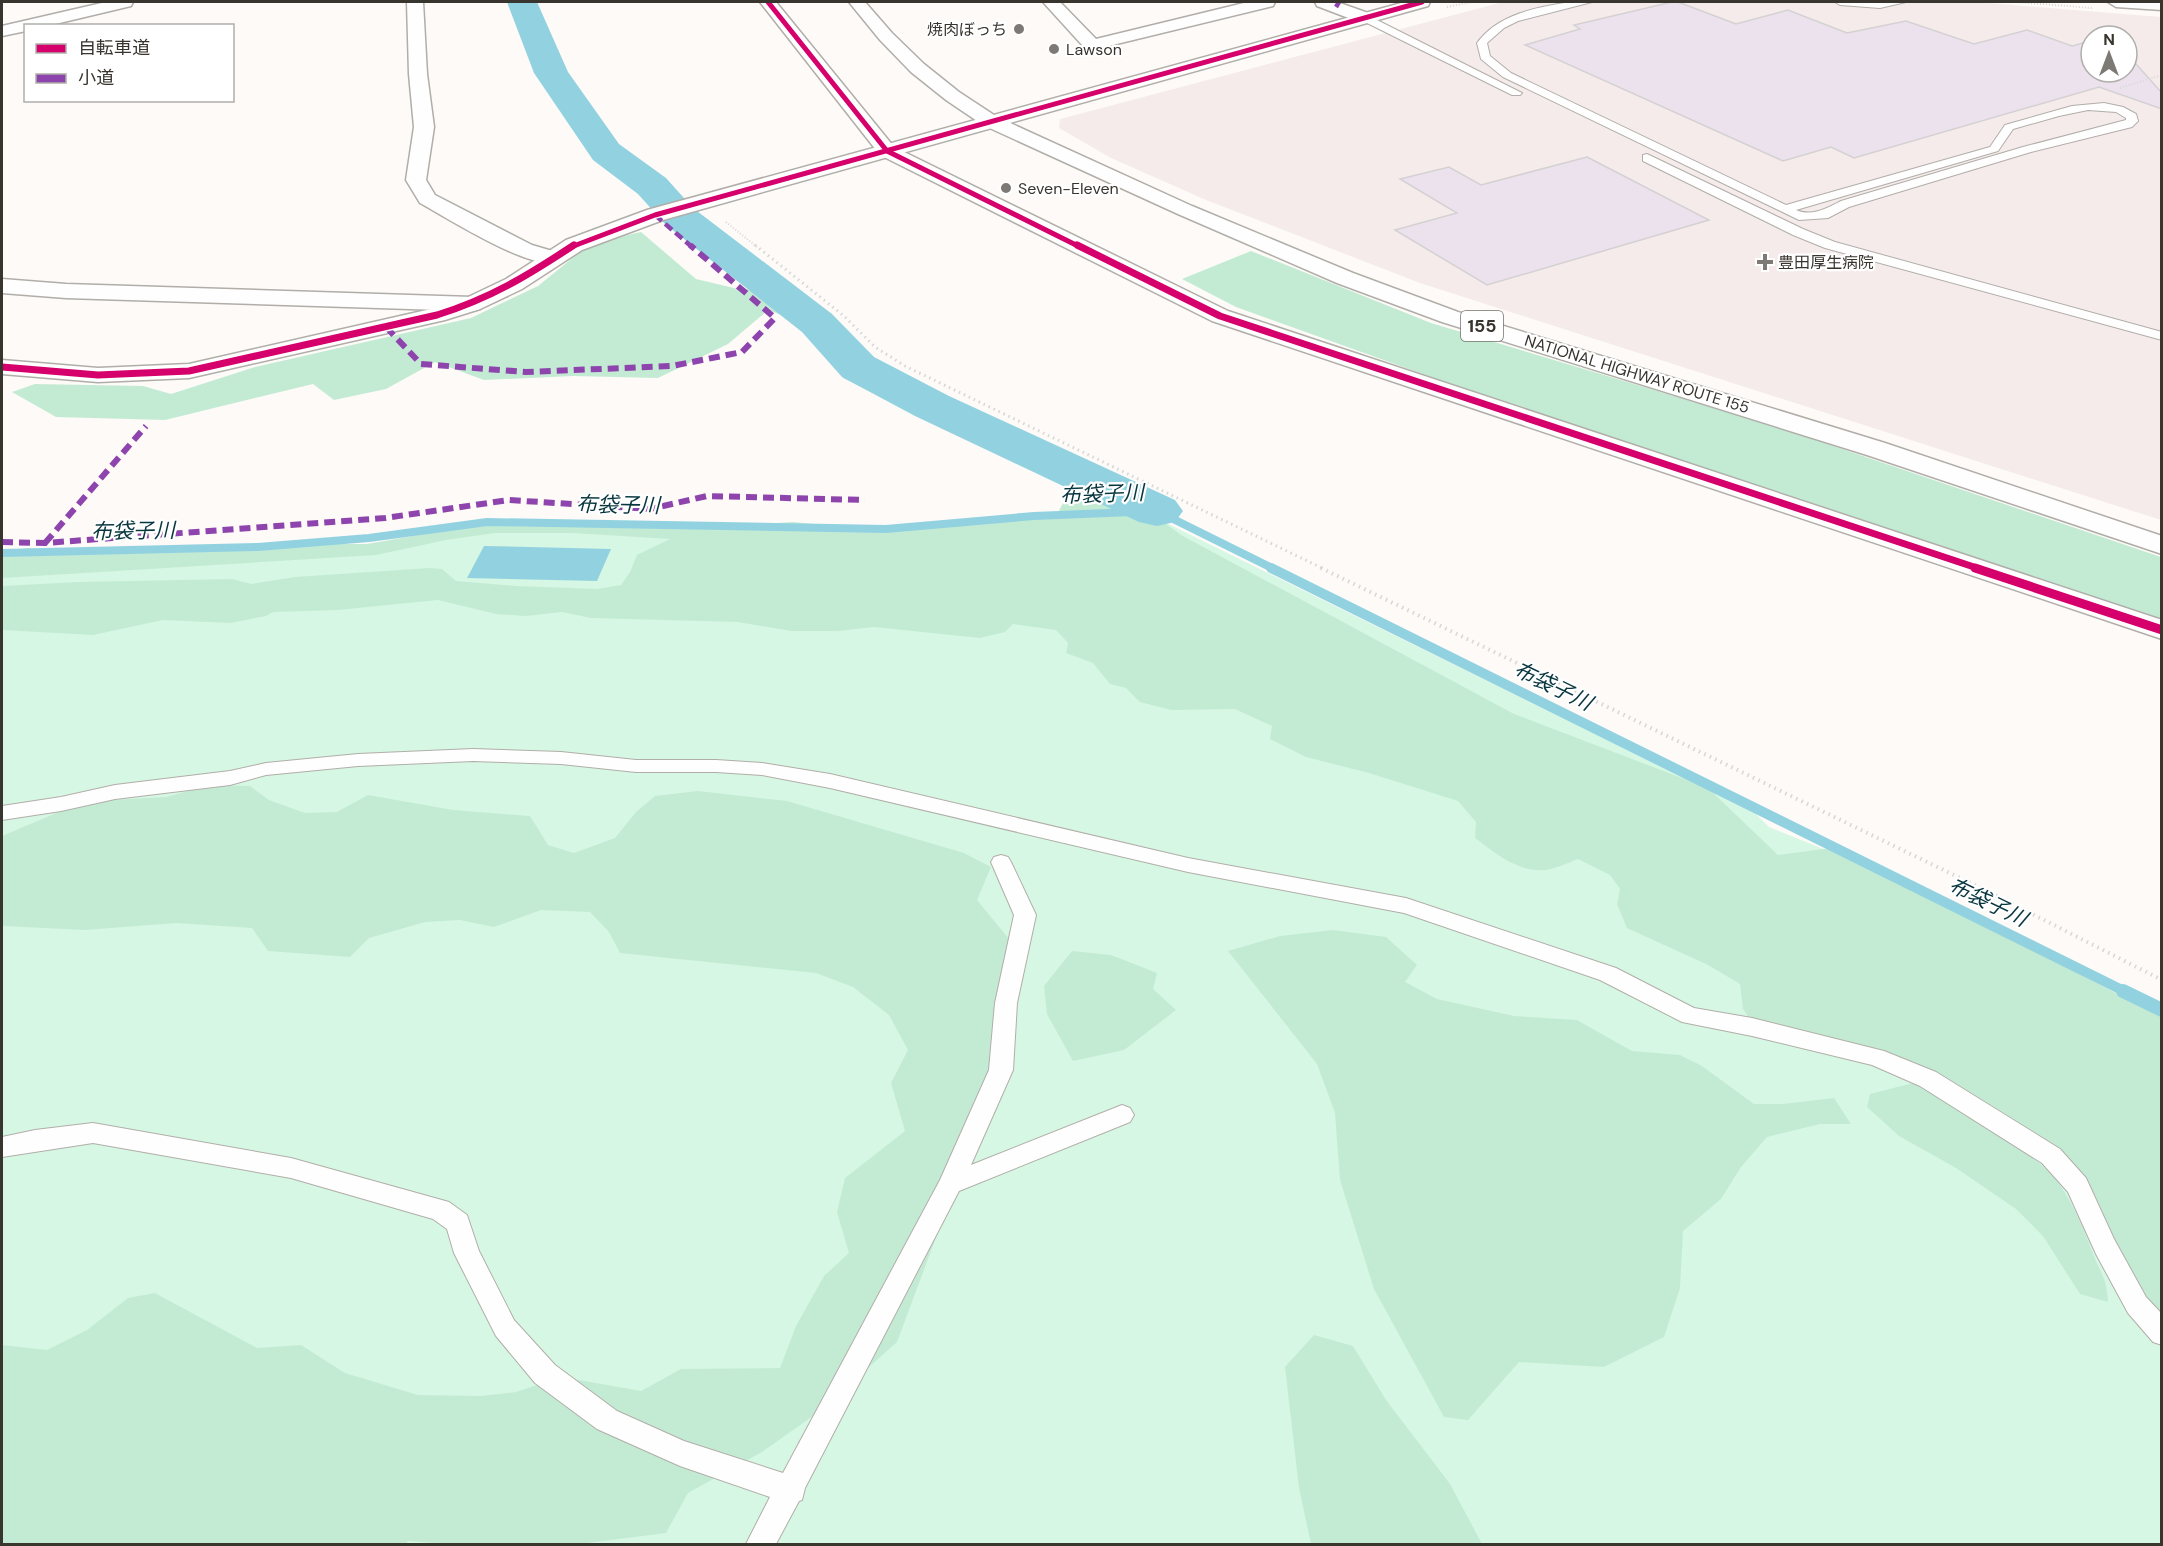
<svg xmlns="http://www.w3.org/2000/svg" width="2163" height="1546" font-family="'DM Sans','Noto Sans JP',sans-serif">
<rect width="100%" height="100%" fill="#fdfaf7"/>
<!-- medical -->
<path fill="#f5ebeb" fill-rule="evenodd" d="M1503,2h474l184,15v503l-741,-237 -214,-83 -95,-42 -52,-30 1,-9zM2091,36h36v36h-36z"/>
<!-- green -->
<polygon fill="#d6f7e3" points="1154,517 1754,812 1769,827 1831,852 2161,1015 2161,1544 2,1544 2,558 370,545 483,527 885,534"/>
<!-- forest -->
<g fill="#c3ebd4">
<path d="M641,232l55,47 42,10 39,1 32,9 69,62 231,120 72,54 333,179 194,74 70,67 61,-8 322,170v294l-12,-10 -33,-59 -20,-45 -30,-39 -54,-40 -66,-41 -63,-27 -131,-28 -9,-13 -3,-25 -32,-19 -81,-37 -10,-24 3,-15 -10,-14 -32,-16c-10,4 -21,9 -32,11 -28,3 -51,-17 -71,-32l1,-16 -18,-21 -89,-28 -63,-16 -36,-18 2,-13 -37,-17 -64,1 -31,-8 -14,-14 -16,-4 -17,-21 -27,-10 2,-10 -12,-13 -43,-6 -8,8 -25,6 -106,-11 -36,4h-47l-53,-9 -147,-4 -29,-6 -36,4 -30,-2 -58,-14 -100,10 -65,2 -7,4 -36,7 -67,-3 -70,15 -91,-5v-44l77,-4 153,-3 19,5 44,-7 134,-9 13,1 14,12 60,5 81,3 24,-4 9,-13 7,-17 33,-16 -97,-6h-78l-49,7 -70,15 -374,23v-24l24,-6 68,4 203,-8h70l115,-20h93l112,5 106,-7 94,9 107,-14 63,-2 15,-31 -38,-32 -99,-50 -56,-6 -36,-18 13,-22 -29,-24 -59,-22 -40,34 -70,34 -85,-2 -89,4 -49,-18 -49,27 -52,11 -21,-16 -148,36 -109,-3 -44,-25 23,-8 108,2 28,8 84,-27 216,-49 67,-32 53,-43z"/>
<polygon points="1251,251 1431,323 1774,426 2161,557 2161,622 1487,397 1236,307 1182,279"/>
<polygon points="210,785 250,786 269,800 305,813 337,812 368,795 453,810 530,816 548,845 574,853 615,838 636,812 655,796 698,791 787,801 964,853 991,867 977,900 1014,945 994,1103 944,1216 897,1342 820,1411 762,1452 688,1493 666,1533 579,1544 449,1544 408,1541 405,1544 2,1544 2,1345 47,1350 87,1330 128,1298 155,1293 257,1348 301,1345 345,1373 418,1395 480,1396 516,1392 540,1384 579,1380 641,1391 681,1369 780,1368 796,1326 824,1276 849,1253 837,1212 845,1178 905,1131 891,1083 908,1050 889,1015 853,987 816,973 620,953 609,932 590,912 541,910 494,927 460,920 425,922 369,938 350,957 268,951 252,928 176,923 85,930 2,926 2,836 61,811 112,800 166,797"/>
<polygon points="1333,930 1386,937 1417,965 1405,982 1437,999 1514,1016 1577,1020 1632,1051 1680,1055 1702,1066 1754,1104 1783,1104 1834,1098 1851,1124 1820,1124 1767,1137 1741,1167 1721,1199 1683,1231 1680,1288 1664,1337 1604,1367 1519,1362 1468,1420 1444,1417 1374,1289 1340,1180 1335,1113 1317,1064 1228,951 1280,936"/>
<polygon points="1072,951 1111,955 1157,973 1153,989 1176,1010 1124,1050 1073,1061 1047,1014 1044,986"/>
<path d="M1913,1083c46,25 97,51 135,88 19,18 35,55 44,80 8,22 15,26 16,51l-28,-8 -37,-58 -27,-27 -60,-41 -57,-32 -32,-29 3,-13z"/>
<polygon points="1314,1335 1353,1346 1386,1400 1450,1484 1482,1544 1311,1544 1299,1488 1285,1367"/>
</g>
<!-- water -->
<polygon fill="#92d2e0" points="484,546 611,549 597,581 467,578"/>
<g fill="none" stroke-linecap="round" stroke-linejoin="round">
<!-- stream-far2 -->
<polyline stroke="#92d2e0" stroke-width="8" points="2,553 258,547 369,538 487,522 886,529 1034,516 1157,511 1274,569"/>
<!-- stream-far1 -->
<polyline stroke="#92d2e0" stroke-width="10" points="1271,568 2126,992"/>
<!-- stream -->
<polyline stroke="#92d2e0" stroke-width="14" points="2123,991 2162,1010"/>
<!-- river -->
<polygon fill="#92d2e0" fill-rule="evenodd" points="507,2 537,2 568,72 619,144 666,178 693,208 832,314 874,357 949,396 1175,500 1183,511 1175,522 1157,526 1139,522 915,416 842,377 802,332 665,224 638,194 593,160 534,73"/>
</g>
<!-- building -->
<g fill="#ebe2ed" stroke="#d4d1d2" stroke-width="1.5">
<polygon points="1672,2 1678,2 1736,24 1788,10 1847,33 1906,21 1974,44 2027,30 2072,46 2091,41 2091,72 2127,72 2127,54 2162,93 2162,109 2099,87 1854,158 1831,147 1783,161 1525,45 1580,29 1574,25"/>
<polygon points="1587,157 1709,220 1487,285 1395,230 1457,213 1400,179 1449,167 1481,185"/>
</g>
<g fill="none" stroke-linecap="round" stroke-linejoin="round">
<!-- lane casing -->
<g stroke="#b1aea9" stroke-width="2">
<g id="lane">
<path d="M1571,2h21l-74,19 -14,7 -17,15 3,13 21,17 275,132 204,-58 15,-22 67,-19 32,-3 19,4 13,7 2,7 -6,6 -101,25 -182,55 -21,11 -29,2 -296,-143 -22,-18 -4,-16c21,-29 60,-36 94,-41zM2088,110l28,2 10,6v2l-103,27 -182,54c-14,7 -29,16 -45,9l202,-59 15,-22 46,-13z"/>
<polygon points="1835,2 1906,2 1880,8 1840,5"/>
<polygon points="1361,16 1369,16 1522,93 1520,95 1512,95 1361,20"/>
<polygon points="1647,154 1803,229 1835,242 2162,332 2162,340 1825,248 1793,235 1643,161 1643,155"/>
<polygon points="473,749 561,752 636,760 716,760 762,763 830,774 1188,858 1406,898 1616,968 1694,1008 1752,1018 1884,1051 1936,1072 2060,1149 2086,1178 2114,1239 2146,1297 2162,1314 2162,1345 2153,1342 2128,1313 2096,1254 2068,1192 2042,1163 1920,1086 1872,1065 1752,1036 1682,1022 1600,980 1404,913 1188,872 830,788 762,775 716,772 636,772 561,764 473,761 358,766 266,775 230,785 115,799 61,811 2,820 2,806 61,797 115,785 230,771 266,763 358,754"/>
<polygon points="1001,855 1008,857 1011,862 1036,915 1017,1003 1013,1070 971,1165 1122,1105 1130,1108 1134,1115 1130,1122 959,1191 805,1488 802,1500 799,1501 776,1544 746,1544 770,1497 680,1466 597,1429 535,1383 496,1336 454,1253 447,1229 433,1219 291,1178 93,1143 2,1157 2,1137 35,1130 93,1123 291,1158 449,1202 467,1215 479,1251 514,1320 555,1365 617,1411 684,1441 783,1473 940,1180 989,1070 995,1003 1014,915 991,862 994,857"/>
</g>
</g>
<!-- street casing -->
<g stroke="#b1aea9" stroke-width="3">
<g id="street">
<path d="M407,2h16l4,72 7,53 -8,53 9,15 97,50 27,8 3,5 -3,5c-30,7 -110,-44 -139,-60l-14,-23 8,-53 -5,-53z"/>
<polygon points="760,2 776,2 894,147 1228,311 2162,620 2162,639 1212,321 880,155"/>
<polygon points="1043,2 1060,2 1096,39 1248,2 1275,2 1273,6 1096,49 1083,46"/>
<polygon points="1315,2 1337,2 1371,14 1374,18 1371,22 1359,22 1317,6"/>
<polygon points="2,279 66,284 472,297 480,299 484,304 480,309 472,311 66,298 2,293"/>
</g>
</g>
<!-- secondary casing -->
<g stroke="#b1aea9" stroke-width="3">
<g id="secondary">
<polygon points="106,2 133,2 131,6 47,26 26,26 26,31 2,36 2,26"/>
<polygon points="1405,2 1430,2 1428,6 663,220 582,250 522,289 480,309 445,320 189,378 98,382 2,374 2,360 98,368 189,364 431,309 464,299 506,279 566,240 647,210"/>
<polygon points="2108,2 2162,2 2162,10 2116,7"/>
</g>
</g>
<!-- highway casing -->
<g stroke="#b1aea9" stroke-width="3">
<polygon id="highway" points="849,2 865,2 892,33 924,64 959,92 997,117 1192,206 1353,273 1458,312 1885,443 2162,536 2162,554 1867,455 1442,322 1337,283 1178,214 983,125 946,100 911,72 880,40"/>
</g>
<!-- path-far2 -->
<g stroke="#d8d7d6" stroke-width="2" stroke-dasharray="1 2" stroke-linecap="butt">
<polyline points="2016,2 2092,8"/>
<polyline points="1447,7 1472,2"/>
<polyline points="2120,88 2162,75"/>
<polyline points="726,222 757,247"/>
</g>
<!-- path-far1 -->
<polyline stroke="#d8d7d6" stroke-width="3" stroke-dasharray="1.5 4" stroke-linecap="butt" points="755,245 844,316 875,347 905,366 1324,569"/>
<!-- path -->
<polyline stroke="#d8d7d6" stroke-width="4" stroke-dasharray="1.5 4.5" stroke-linecap="butt" points="1321,568 1991,893 2162,980"/>
<!-- lane -->
<use href="#lane" fill="#fffefe" fill-rule="evenodd"/>
<!-- street -->
<use href="#street" fill="#fffefe" fill-rule="evenodd"/>
<!-- secondary -->
<use href="#secondary" fill="#fffefe" fill-rule="evenodd"/>
<!-- highway -->
<use href="#highway" fill="#fffefe" fill-rule="evenodd"/>
<!-- quiet-far1 -->
<g stroke="#8e44ad" stroke-width="4.5" stroke-dasharray="9 4.5" stroke-linecap="butt">
<polyline points="1336,7 1339,2"/>
<polyline points="655,215 692,247"/>
</g>
<!-- quiet -->
<g stroke="#8e44ad" stroke-width="6" stroke-dasharray="11 6" stroke-linecap="butt">
<polyline points="386,327 421,364 526,372 672,366 742,352 775,318 690,245"/>
<polyline points="2,542 45,543 385,518 509,500 650,509 707,496 865,500"/>
<polyline points="45,543 146,426"/>
</g>
<!-- cycleway-far2 casing -->
<g stroke="#fff" stroke-width="8">
<g id="cycleway-far2">
<polyline points="768,2 887,151 1080,247"/>
<polyline points="571,247 655,215 1422,2"/>
</g>
</g>
<!-- cycleway-far1 casing -->
<g stroke="#fff" stroke-width="10">
<g id="cycleway-far1">
<polyline points="1077,245 1220,316 1980,569"/>
<path d="M2,367l96,8 91,-4 248,-56c54,-17 90,-39 137,-70"/>
</g>
</g>
<!-- cycleway casing -->
<g stroke="#fff" stroke-width="13">
<polyline id="cycleway" points="1975,568 2162,630"/>
</g>
<!-- cycleway-far2 -->
<use href="#cycleway-far2" stroke="#d6006c" stroke-width="5"/>
<!-- cycleway-far1 -->
<use href="#cycleway-far1" stroke="#d6006c" stroke-width="7"/>
<!-- cycleway -->
<use href="#cycleway" stroke="#d6006c" stroke-width="9"/>
</g>
<!-- markers -->
<g fill="#7d7974" stroke="#fff" stroke-width="2">
<circle cx="1019" cy="29" r="6"/>
<circle cx="1054" cy="49" r="6"/>
<circle cx="1006" cy="188" r="6"/>
<path d="M1762 253h6v6h6v6h-6v6h-6v-6h-6v-6h6z"/>
</g>
<g text-anchor="middle" dominant-baseline="central" stroke-width="4.5" stroke-linejoin="round" paint-order="stroke">
<!-- far-poi labels -->
<g font-size="16" fill="#38342e" stroke="#fff" text-anchor="start">
<text x="1007" y="29" text-anchor="end">焼肉ぼっち</text>
<text x="1066" y="49">Lawson</text>
<text x="1018" y="188">Seven-Eleven</text>
<text x="1778" y="262">豊田厚生病院</text>
</g>
<!-- far-street labels -->
<g font-size="16" fill="#38342e" stroke="#fff">
<text transform="translate(1637 374) rotate(17)">NATIONAL HIGHWAY ROUTE 155</text>
</g>
<!-- shield labels -->
<rect fill="#fff" stroke="#74716d" stroke-width="1.5" x="1461" y="311" width="42" height="30" rx="4.5"/>
<g font-size="18" font-weight="bold" fill="#38342e">
<text x="1482" y="326">155</text>
</g>
<!-- water labels -->
<g font-size="21" font-style="italic" fill="#07363e" stroke="#fff">
<text transform="translate(1102 494) rotate(-2)">布袋子川</text>
<text transform="translate(618 505) rotate(1)">布袋子川</text>
<text transform="translate(133 531) rotate(-1)">布袋子川</text>
<text transform="translate(1553 686) rotate(26)">布袋子川</text>
<text transform="translate(1988 902) rotate(26)">布袋子川</text>
</g>
</g>
<!-- border -->
<rect width="2163" height="1546" fill="none" stroke="#38342e" stroke-width="6"/>
<!-- legend -->
<rect x="24" y="24" width="210" height="78" fill="#ffffff" stroke="#afaeab" stroke-width="1.5"/>
<rect x="36" y="44" width="30" height="9" fill="#d6006c" stroke="#afaeab" stroke-width="1.5"/>
<text x="78" y="54" font-size="18" fill="#38342e">自転車道</text>
<rect x="36" y="74" width="30" height="9" fill="#8e44ad" stroke="#afaeab" stroke-width="1.5"/>
<text x="78" y="84" font-size="18" fill="#38342e">小道</text>
<!-- north arrow -->
<g transform="translate(2109 54)"><circle r="28" fill="#ffffff" stroke="#afaeab" stroke-width="1.5"/>
<path d="M0-4.5L10 22L0 15L-10 22Z" fill="#7d7974"/>
<text y="-9" font-size="16" font-weight="bold" text-anchor="middle" fill="#38342e">N</text>
</g>
</svg>
